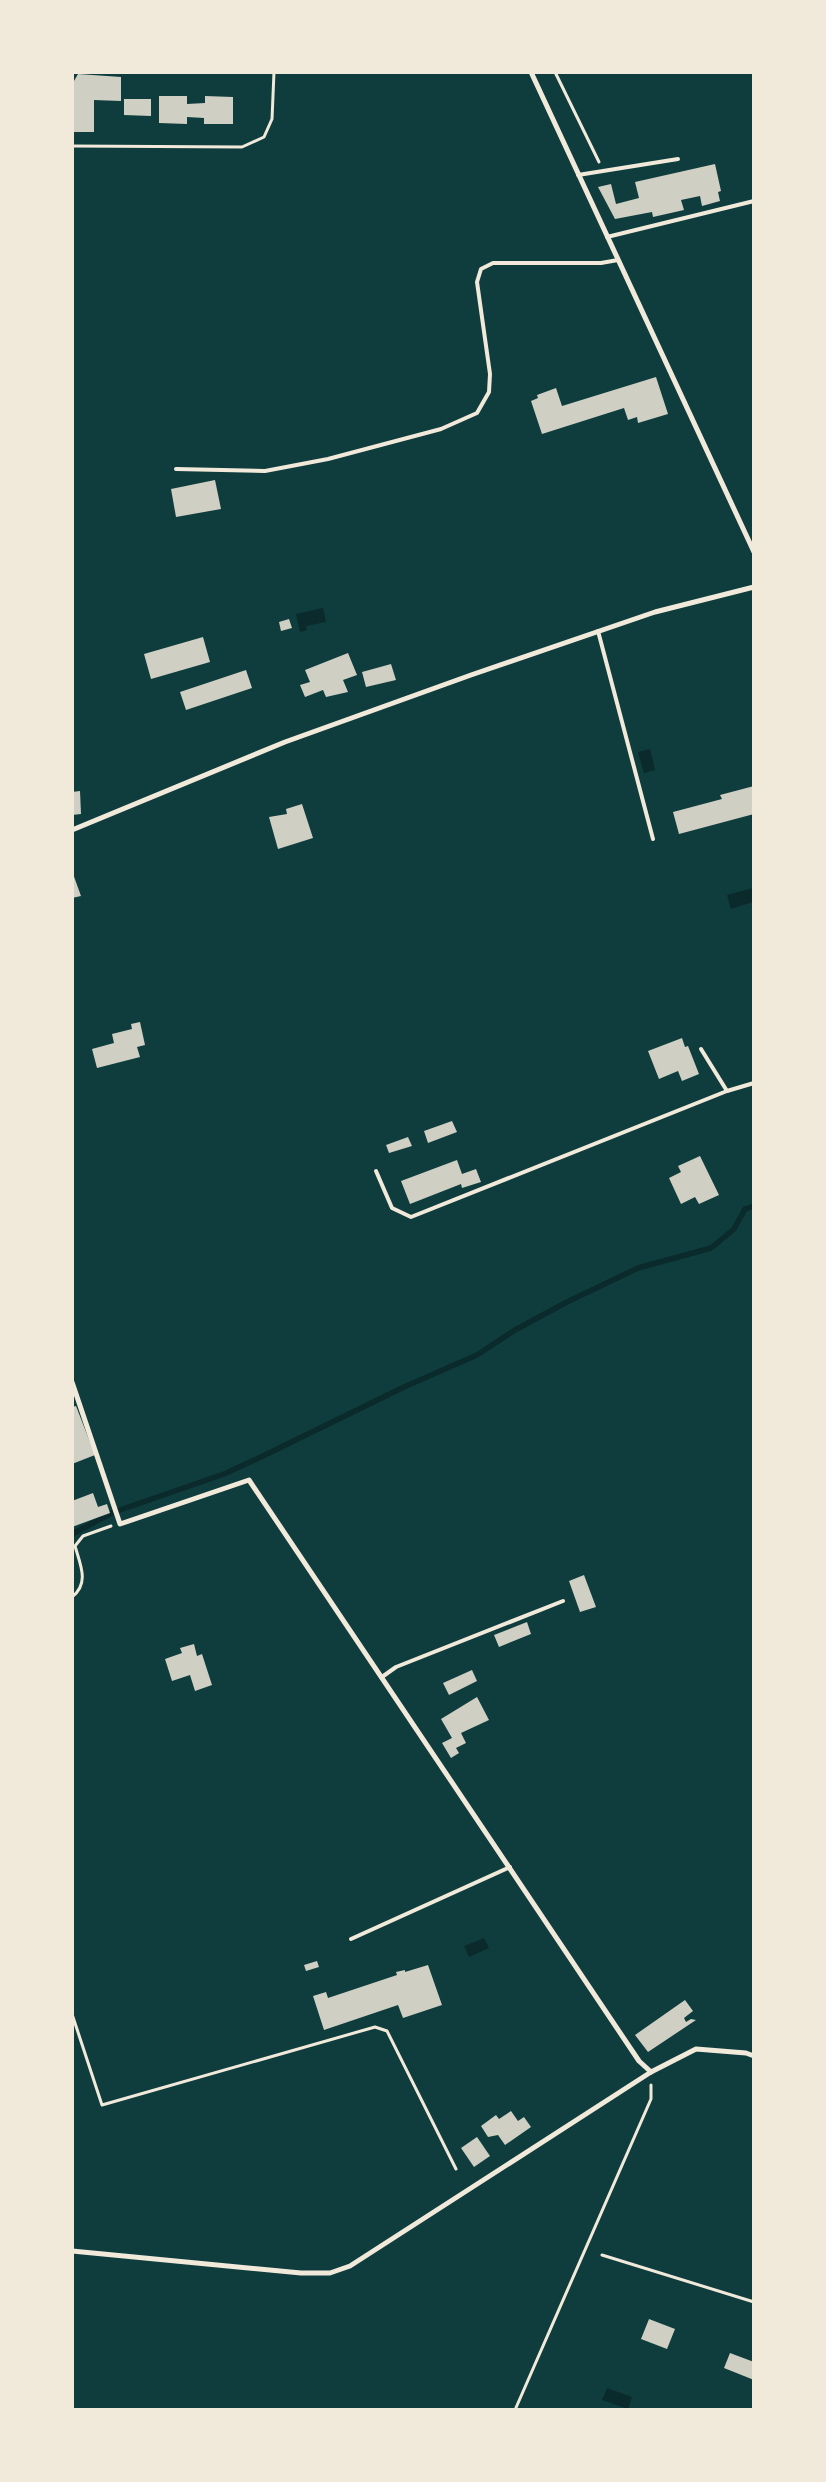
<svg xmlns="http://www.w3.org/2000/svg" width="826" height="2482" font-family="'Titillium Web',sans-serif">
<rect width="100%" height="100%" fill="#0f3d3e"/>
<!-- water -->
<g fill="#0a2a2b">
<polygon points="323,608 326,622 306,626 307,630 300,632 296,614"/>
<polygon points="650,749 655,770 644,773 638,752"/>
<polygon points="753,888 753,902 731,909 727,895"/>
<polygon points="484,1938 489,1948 469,1957 464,1946"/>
<polygon points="607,2388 632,2397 628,2409 602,2400"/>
</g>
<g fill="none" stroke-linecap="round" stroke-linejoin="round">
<!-- stream -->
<g stroke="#0a2a2b" stroke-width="5.5">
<polyline points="117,1511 224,1474 263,1456 404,1387 477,1355 515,1330 565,1303 638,1268 711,1248 734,1229 745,1209 754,1206"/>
<polyline points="72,1534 114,1512"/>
</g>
</g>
<!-- building -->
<g fill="#cfcfc3">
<polygon points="78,74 121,77 121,101 94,100 94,132 73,132 72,80 74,81"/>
<polygon points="159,96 187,96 187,104 205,103 205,96 233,97 233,124 204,124 204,118 187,117 187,124 159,123"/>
<polygon points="124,99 151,99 151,116 124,115"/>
<polygon points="715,164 721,191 718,192 720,201 702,206 700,196 681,200 684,210 653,217 652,212 615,219 598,187 611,184 616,204 639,198 635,182"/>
<polygon points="656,377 668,414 638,423 637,417 628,420 624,408 542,434 531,401 538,398 537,395 556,388 562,406"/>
<polygon points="215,480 221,509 176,517 171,489"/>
<polygon points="289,619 292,628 281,631 279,622"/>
<polygon points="203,637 210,662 151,679 144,654"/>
<polygon points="348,653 357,675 343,680 348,692 326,697 323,690 305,697 300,685 310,682 305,670"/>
<polygon points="391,664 396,680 366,687 362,672"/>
<polygon points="246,670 252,688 186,710 180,692"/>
<polygon points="754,786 754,814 679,834 673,812 722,799 720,795"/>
<polygon points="80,791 81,814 72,815 72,792"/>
<polygon points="302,804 313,838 278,849 269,817 287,814 286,809"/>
<polygon points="72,871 81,896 72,898"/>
<polygon points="140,1022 145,1045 137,1047 140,1057 97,1068 92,1049 114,1043 112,1034 132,1029 131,1024"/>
<polygon points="682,1038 685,1047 688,1046 699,1074 682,1081 678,1071 659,1079 648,1051"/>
<polygon points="452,1121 457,1132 428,1143 424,1131"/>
<polygon points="408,1137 412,1146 389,1153 386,1145"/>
<polygon points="700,1156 719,1195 699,1204 695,1197 681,1204 669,1178 681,1172 678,1166"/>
<polygon points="457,1160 462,1174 476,1169 481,1182 462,1188 461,1184 410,1204 401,1181"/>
<polygon points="76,1406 95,1455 72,1464 72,1407"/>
<polygon points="93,1493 98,1507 107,1504 110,1513 72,1527 72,1501"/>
<polygon points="584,1575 596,1607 580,1612 569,1581"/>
<polygon points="527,1622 531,1634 499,1647 494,1635"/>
<polygon points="194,1644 197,1656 202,1654 212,1685 195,1691 190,1675 172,1681 165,1659 182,1653 180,1648"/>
<polygon points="472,1670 477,1681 449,1695 443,1683"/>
<polygon points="477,1697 489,1720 461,1733 466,1743 456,1748 459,1753 451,1758 442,1743 452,1738 441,1719"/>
<polygon points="317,1961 319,1967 306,1971 304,1965"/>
<polygon points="428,1965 442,2005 403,2018 398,2005 324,2030 313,1996 326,1992 328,1998 397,1975 396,1972 405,1970 405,1972"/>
<polygon points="685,2000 693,2011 684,2018 686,2022 691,2019 696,2020 648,2052 635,2035"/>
<polygon points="511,2111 518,2121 524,2117 531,2127 505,2145 498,2135 488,2137 481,2126 496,2115 499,2119"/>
<polygon points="477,2137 490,2156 474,2167 461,2148"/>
<polygon points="649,2319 675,2329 667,2349 641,2339"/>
<polygon points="730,2353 754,2362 754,2380 724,2368"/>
</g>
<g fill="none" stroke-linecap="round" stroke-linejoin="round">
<!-- path -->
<g stroke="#f1e9da" stroke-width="3">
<polyline points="555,72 599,162"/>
<polyline points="72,146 242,147 264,137 272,119 274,72"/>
<path d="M72,1597c18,-14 8,-33 3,-51l8,-10 28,-10"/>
<polyline points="72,2014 102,2105 375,2027 387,2031 456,2169"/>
<polyline points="602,2255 754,2302"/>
<polyline points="515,2410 651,2099 651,2085"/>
</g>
<!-- service -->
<g stroke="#f1e9da" stroke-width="4">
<polyline points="578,175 678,159"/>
<polyline points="607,237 754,201"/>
<polyline points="176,469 265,471 328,459 441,429 477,413 489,392 490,374 477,282 481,269 493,263 601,263 618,260"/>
<polyline points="598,631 653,839"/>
<polyline points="701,1049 727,1091"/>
<polyline points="376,1171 392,1208 411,1217 727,1091 754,1083"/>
<polyline points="382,1677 396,1667 563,1601"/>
<polyline points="351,1939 510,1867"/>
</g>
<!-- minor -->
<g stroke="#f1e9da" stroke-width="5">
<polyline points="531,72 754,552"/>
<polyline points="72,830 285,742 471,675 655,612 754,587"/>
<polyline points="72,1382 120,1524 249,1480 639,2061 651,2072"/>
<polyline points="72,2251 301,2273 330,2273 350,2266 651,2072 696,2049 746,2053 754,2056"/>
</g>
</g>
<!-- border -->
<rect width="826" height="2482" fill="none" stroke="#f1e9da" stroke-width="148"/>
</svg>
